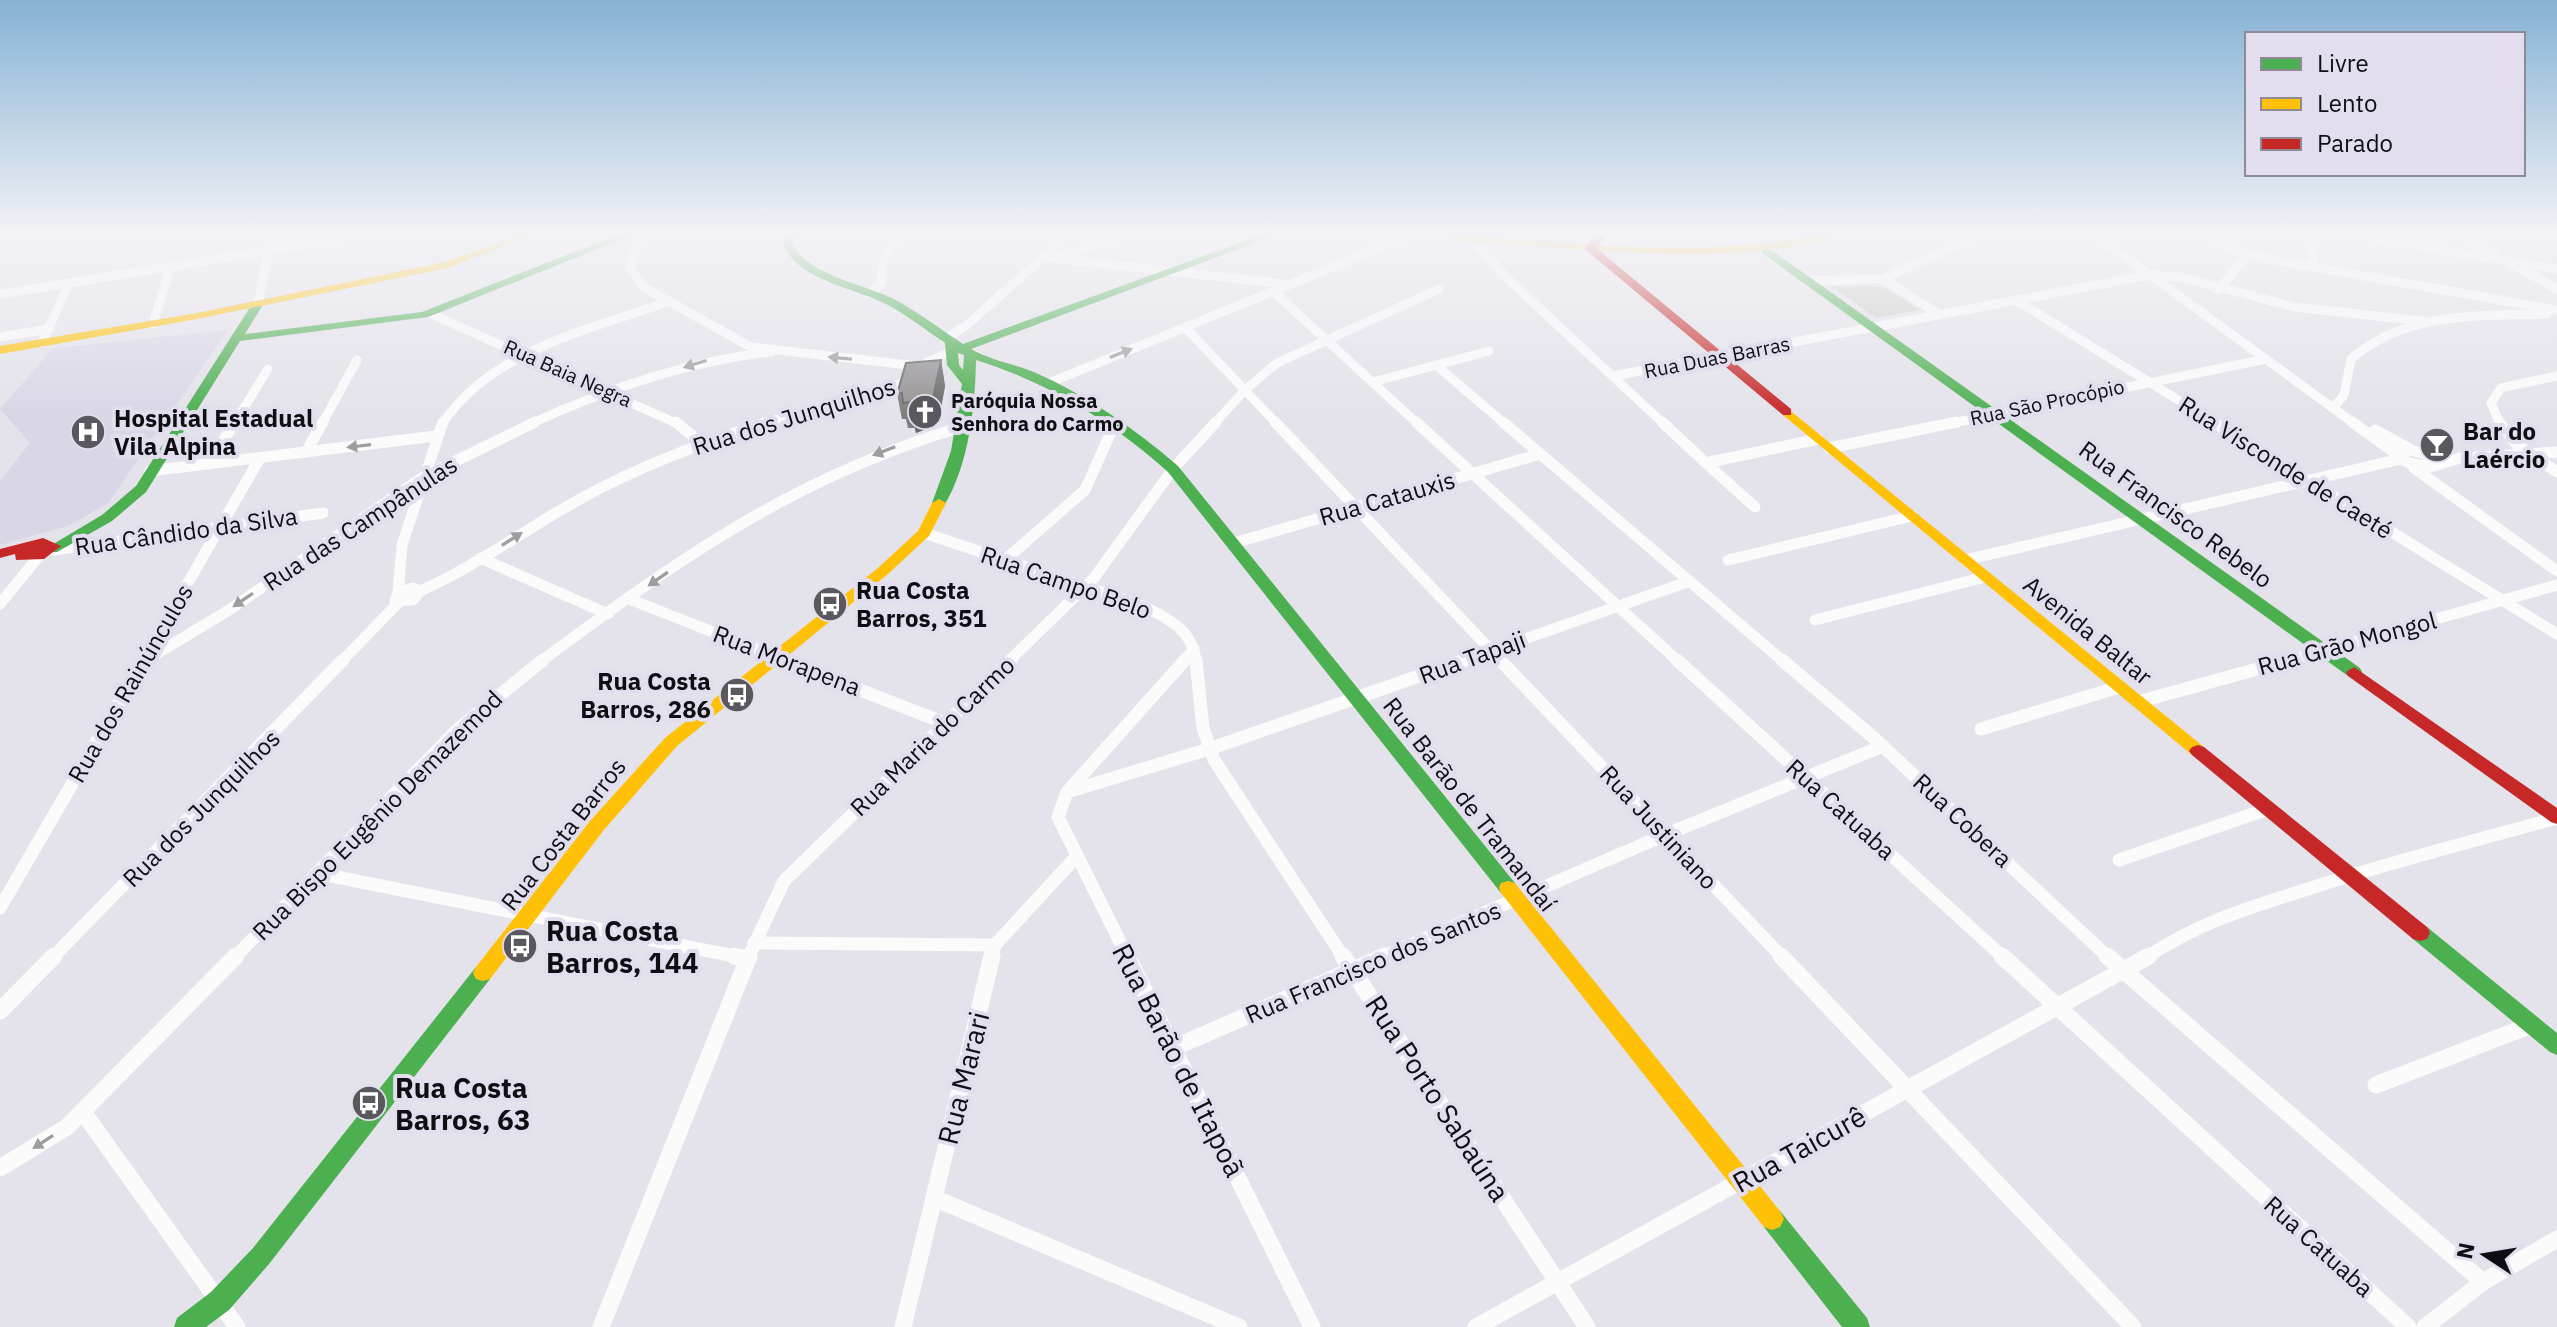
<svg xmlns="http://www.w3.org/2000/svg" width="2557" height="1327" font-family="'IBM Plex Sans',sans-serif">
<rect width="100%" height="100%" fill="#e4e2ea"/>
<!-- industrial -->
<polygon fill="#d9d6e6" points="228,330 108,503 68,526 0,545 0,481 30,443 0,409 53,348"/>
<!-- green -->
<polygon fill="#cbcec7" points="1831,286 1884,287 1920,310 1876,318"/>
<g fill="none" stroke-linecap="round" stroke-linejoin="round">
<!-- street-far3 -->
<g stroke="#fbfbfc" stroke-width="9">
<polyline points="475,232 510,242"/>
<polyline points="641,232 630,268 645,288 751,347 918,366"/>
<polyline points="1465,232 1507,278 1664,424"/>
<polyline points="2091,232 2355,424"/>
<polyline points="2195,232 2234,250 2273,260 2557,310"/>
<polyline points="2309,232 2314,268"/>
<polyline points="2335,232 2557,269"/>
<polyline points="2454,232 2495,255"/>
<polyline points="0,236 24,232"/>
<polyline points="1043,257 1286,284"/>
<polyline points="1060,257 1133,232"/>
<polyline points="2514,265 2557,289"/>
<polyline points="1883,279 1939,314"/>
<polyline points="1809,281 1883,279 1984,232"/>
<polyline points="2218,290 2248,254"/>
<polyline points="1274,292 1418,424"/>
<polyline points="0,294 382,232"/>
<path d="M870,294l12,-11c-1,-25 4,-37 25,-51"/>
<polyline points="2016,300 2217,424"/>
<polyline points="258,303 269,250"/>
<polyline points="429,313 678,424"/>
<polyline points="153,324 171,266"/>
<polyline points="1185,327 1277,424"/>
<polyline points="0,337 49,329"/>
<polyline points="945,339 967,325 1071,232"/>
<polyline points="42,343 69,283"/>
<polyline points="921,365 950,352"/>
<polyline points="1436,365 1505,424"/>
<polyline points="1613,376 2150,275 2179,277 2295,307 2422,321"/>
<polyline points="1373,382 1489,351"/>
<polyline points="1049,383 1418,232"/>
<path d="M2334,407l10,-12 7,-36c56,-48 126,-43 196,-45"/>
<polyline points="234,424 268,369"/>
<polyline points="322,424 357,360"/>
<path d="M442,424c50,-74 146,-94 225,-122"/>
<path d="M530,424c77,-35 157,-63 241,-72"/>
<polyline points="761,424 913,380"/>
<polyline points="1214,424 1245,390 1277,363 1439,289"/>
<polyline points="1948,424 2266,359"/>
<polyline points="2500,424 2491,403 2501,388 2557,376"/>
</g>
<!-- street-far2 -->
<g stroke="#fbfbfc" stroke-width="11">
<polyline points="676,422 701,443"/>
<polyline points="1275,422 1502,662"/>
<polyline points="1416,422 1679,662"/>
<polyline points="1503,422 1784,662"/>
<polyline points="1662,422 1706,463 1818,439"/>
<polyline points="2213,422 2557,634"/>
<polyline points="2352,422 2398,455"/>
<polyline points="2499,422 2516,444 2557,472"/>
<polyline points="2375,430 2412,450"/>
<polyline points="1829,448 1957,422"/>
<polyline points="306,452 323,422"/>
<polyline points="1706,463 1755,507"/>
<polyline points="209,464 235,422"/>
<polyline points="2436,464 2426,454 2405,449 2398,455 2409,463 2430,467 2460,458 2557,452"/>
<polyline points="2414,468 2557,571"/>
<polyline points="150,471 436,436"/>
<path d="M924,533l219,73c26,13 50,24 53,56"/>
<polyline points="1234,543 1540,454"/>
<polyline points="53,550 323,513"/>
<polyline points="480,558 608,614"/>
<polyline points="1005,560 1085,490 1115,423"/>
<polyline points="1728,560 1912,516"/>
<polyline points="1965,560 2401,459"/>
<polygon points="413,588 420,591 413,600 395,601 398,593"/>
<path d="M420,591c56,-25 106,-62 160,-92 59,-33 123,-56 187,-77"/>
<polyline points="398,593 402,545 443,422"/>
<polyline points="629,599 789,662"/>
<polyline points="0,604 39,556"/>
<polyline points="1815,620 1985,577"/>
<polyline points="142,662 260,458"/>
<polyline points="143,662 229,610 423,477 535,422"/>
<polyline points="341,662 399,602"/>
<path d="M540,662c137,-102 253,-184 418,-234"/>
<polyline points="1008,662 1094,578 1173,469 1216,422"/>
<polyline points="1183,662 1194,649"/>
<polyline points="1459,662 1690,581"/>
<polyline points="2283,662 2557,585"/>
</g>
<!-- street-far1 -->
<g stroke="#fbfbfc" stroke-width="13">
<polyline points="783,660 945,723"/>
<polyline points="1196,660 1203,728 1214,760 1344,958"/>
<polyline points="1500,660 1783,958"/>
<polyline points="1677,660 2004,958"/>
<polyline points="1782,660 1874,738 2109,958"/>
<polyline points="142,662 146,660"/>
<polyline points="2138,702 2290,660"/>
<polyline points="1981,729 2119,687"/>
<polyline points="1067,792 1209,749 1465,660"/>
<polyline points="2119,860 2268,809"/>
<polyline points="316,873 744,958"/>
<polyline points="0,908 144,660"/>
<polyline points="754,943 995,945"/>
<polyline points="52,958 343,660"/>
<polyline points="234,958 458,729 543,660"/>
<polyline points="748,958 784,881 1011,660"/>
<polyline points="992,958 995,945 1076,857"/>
<polyline points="1128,958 1058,817 1067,792 1185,660"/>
<polyline points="1380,958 1667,834 1883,746"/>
<path d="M2145,958c57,-37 100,-49 163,-69 82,-27 166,-48 249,-71"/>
</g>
<!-- street -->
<g stroke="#fbfbfc" stroke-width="17">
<polyline points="734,956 748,959"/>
<polyline points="1127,956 1312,1327"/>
<polyline points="1343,956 1587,1327"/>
<polyline points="1781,956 2133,1327"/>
<polyline points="2002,956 2408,1327"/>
<polyline points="2107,956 2483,1282"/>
<polyline points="0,1011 54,956"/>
<polyline points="1173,1048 1385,956"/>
<polyline points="2376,1085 2531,1025"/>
<polyline points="83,1112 237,1327"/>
<polyline points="0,1168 67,1127 236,956"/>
<polyline points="934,1198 1239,1327"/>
<polyline points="601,1327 749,956"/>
<polyline points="903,1327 992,956"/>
<polyline points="1476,1327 2149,956"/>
<polyline points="2425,1327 2483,1282 2557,1239"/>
</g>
<!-- fast -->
<g fill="#4caf50" fill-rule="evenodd">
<polygon points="625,232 640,232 428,317 240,341 146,492 112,521 57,552 47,552 45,549 102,515 136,486 254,301 264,303 245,334 422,312"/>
<path d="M791,232h10l-8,11c11,31 73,42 101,56 24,13 46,30 69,45l306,-112h15l-313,117c19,11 43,15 63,23 54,24 100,56 144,94l337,417 2,5 -2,5 -7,2 -7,-2 -333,-421c-57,-51 -119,-89 -192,-112 -1,48 -7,104 -32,146h-10l-2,-3 19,-52 11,-67 -15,-19 -2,-22c-19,-13 -37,-27 -57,-38 -32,-17 -93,-25 -105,-62zM958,353l6,2 -1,15 -4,-5z"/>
<polygon points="1762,249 1770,249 2360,668 2362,672 2360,676 2348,676 1762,253"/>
<polygon points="2420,925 2427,927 2557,1033 2557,1055 2550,1052 2413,939 2410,933 2413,927"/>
<polygon points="483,965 490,967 493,973 490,979 269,1264 229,1310 206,1327 174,1327 177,1318 211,1292 253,1248 476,967"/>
<polygon points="1772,1208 1780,1211 1867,1318 1870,1327 1842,1327 1764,1227 1760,1219 1764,1211"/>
</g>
<!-- slow -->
<g fill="#ffc107" fill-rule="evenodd">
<polygon points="526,232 541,232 448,268 197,319 0,354 0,346 197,313 445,262"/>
<path d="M1428,232l195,15 74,1 73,-5 60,-11h19c-14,8 -37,11 -53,14 -89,14 -176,6 -265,0 -28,-2 -80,-1 -103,-14z"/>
<polygon points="1787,408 2204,747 2207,751 2204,755 2192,755 1783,415 1783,409"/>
<polygon points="939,499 946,503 929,536 888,574 677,746 603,831 490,979 483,981 476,979 473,973 476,967 590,821 665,738 878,568 918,531 932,503"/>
<polygon points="1508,881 1515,883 1780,1211 1784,1219 1780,1227 1772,1230 1764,1227 1501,893 1499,888 1501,883"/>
</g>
<!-- jam -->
<g fill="#c62828" fill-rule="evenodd">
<polygon points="1599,232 1610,232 1596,248 1791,409 1791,415 1783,415 1586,250 1586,246"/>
<polygon points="43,538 61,546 44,559 16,560 15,554 0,558 0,549"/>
<polygon points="2354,667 2557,808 2557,824 2551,822 2348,676 2346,672"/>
<polygon points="2198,745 2204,747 2427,927 2430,933 2427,939 2420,941 2413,939 2192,755 2189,751 2192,747"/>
</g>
</g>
<!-- wall -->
<polygon fill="#7f7d7e" points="941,360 945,386 938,424 916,433 915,428 908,428 906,419 902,419 897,394"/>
<!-- shaded-wall -->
<polygon fill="#686667" points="941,360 945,386 938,424 916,433 911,407"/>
<!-- building -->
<polygon fill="#949193" stroke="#686667" stroke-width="2" points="941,360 933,398 911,407 912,402 903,403 902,393 897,394 906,363"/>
<!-- one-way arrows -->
<defs><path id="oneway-solid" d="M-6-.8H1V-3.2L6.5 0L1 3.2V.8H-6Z" transform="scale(2)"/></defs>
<g fill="#9d9c9f">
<use href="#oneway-solid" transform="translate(1121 353) rotate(-22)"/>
<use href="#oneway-solid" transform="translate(840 358) rotate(-175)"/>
<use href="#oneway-solid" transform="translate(695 364) rotate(163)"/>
<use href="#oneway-solid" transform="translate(359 446) rotate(173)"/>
<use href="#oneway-solid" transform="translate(884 451) rotate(159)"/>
<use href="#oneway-solid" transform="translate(512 539) rotate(-32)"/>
<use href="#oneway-solid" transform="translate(658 579) rotate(145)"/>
<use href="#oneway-solid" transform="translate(243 600) rotate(146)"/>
<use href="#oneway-solid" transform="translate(43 1142) rotate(147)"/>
</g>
<!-- sky -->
<linearGradient id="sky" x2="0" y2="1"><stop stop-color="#85b2d5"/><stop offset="0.56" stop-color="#f3f2f6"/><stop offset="1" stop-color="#f3f2f6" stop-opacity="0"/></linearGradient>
<rect width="2557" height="418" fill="url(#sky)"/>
<!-- icons -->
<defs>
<g id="church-disc" transform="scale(1.8)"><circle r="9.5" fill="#5a585e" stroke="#e3deee"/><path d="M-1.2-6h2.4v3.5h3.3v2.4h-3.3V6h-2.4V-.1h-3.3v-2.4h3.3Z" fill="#fff"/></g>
<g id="hospital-disc" transform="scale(1.8)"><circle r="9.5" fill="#5a585e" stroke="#e3deee"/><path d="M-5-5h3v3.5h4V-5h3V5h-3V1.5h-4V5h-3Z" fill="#fff"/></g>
<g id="bar-disc" transform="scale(1.8)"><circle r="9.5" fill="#5a585e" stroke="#e3deee"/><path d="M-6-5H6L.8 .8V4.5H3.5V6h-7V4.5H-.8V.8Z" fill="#fff"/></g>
<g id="bus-disc" transform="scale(1.8)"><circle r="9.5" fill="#5a585e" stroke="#e3deee"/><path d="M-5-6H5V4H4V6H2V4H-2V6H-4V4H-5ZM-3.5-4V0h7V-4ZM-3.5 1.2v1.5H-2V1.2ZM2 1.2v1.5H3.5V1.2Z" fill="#fff"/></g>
</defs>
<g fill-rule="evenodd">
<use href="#church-disc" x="925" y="412"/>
<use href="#hospital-disc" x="88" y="432"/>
<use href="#bar-disc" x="2437" y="445"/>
<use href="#bus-disc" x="830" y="604"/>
<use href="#bus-disc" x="737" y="695"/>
<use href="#bus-disc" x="520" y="946"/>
<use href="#bus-disc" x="369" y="1103"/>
</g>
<g text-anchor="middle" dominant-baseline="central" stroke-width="8" stroke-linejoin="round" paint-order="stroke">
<!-- far-street labels -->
<g font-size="20" fill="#0f0e13" stroke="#e3deee">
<text transform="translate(1717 357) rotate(-11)">Rua Duas Barras</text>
<text transform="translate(568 373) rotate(24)">Rua Baia Negra</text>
<text transform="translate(2047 402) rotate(-12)">Rua São Procópio</text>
</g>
<!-- far-poi labels -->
<g font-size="20" font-weight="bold" fill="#0f0e13" stroke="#e3deee" text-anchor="start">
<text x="951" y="400">Paróquia Nossa<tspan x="951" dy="23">Senhora do Carmo</tspan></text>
</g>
<!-- street labels -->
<g font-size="24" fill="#0f0e13" stroke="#e3deee">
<text transform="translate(794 416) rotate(-17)">Rua dos Junquilhos</text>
<text transform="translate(2286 467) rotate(32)">Rua Visconde de Caeté</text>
<text transform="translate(1387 498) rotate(-16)">Rua Catauxis</text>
<text transform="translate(2176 514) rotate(36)">Rua Francisco Rebelo</text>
<text transform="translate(360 523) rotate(-33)">Rua das Campânulas</text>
<text transform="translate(186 531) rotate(-8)">Rua Cândido da Silva</text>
<text transform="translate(1066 582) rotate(19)">Rua Campo Belo</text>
<text transform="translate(2088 630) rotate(39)">Avenida Baltar</text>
<text transform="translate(2347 643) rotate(-15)">Rua Grão Mongol</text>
<text transform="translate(1472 657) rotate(-20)">Rua Tapaji</text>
<text transform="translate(787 660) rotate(21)">Rua Morapena</text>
<text transform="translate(130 683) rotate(-60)">Rua dos Rainúnculos</text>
<text transform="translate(932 736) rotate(-44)">Rua Maria do Carmo</text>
<text transform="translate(1470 804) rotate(52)">Rua Barão de Tramandaí</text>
<text transform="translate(201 808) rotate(-45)">Rua dos Junquilhos</text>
<text transform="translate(1841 809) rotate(42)">Rua Catuaba</text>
<text transform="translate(377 815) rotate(-45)">Rua Bispo Eugênio Demazemod</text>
<text transform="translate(1963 820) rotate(43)">Rua Cobera</text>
<text transform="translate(1659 827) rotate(47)">Rua Justiniano</text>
<text transform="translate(563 834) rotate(-52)">Rua Costa Barros</text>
<text transform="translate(1373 962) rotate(-23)">Rua Francisco dos Santos</text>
<text transform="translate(2319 1246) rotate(42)">Rua Catuaba</text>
</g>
<!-- poi labels -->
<g font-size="24" font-weight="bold" fill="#0f0e13" stroke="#e3deee" text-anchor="start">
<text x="114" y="418">Hospital Estadual<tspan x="114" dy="28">Vila Alpina</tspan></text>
<text x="2463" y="431">Bar do<tspan x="2463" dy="28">Laércio</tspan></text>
<text x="856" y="590">Rua Costa<tspan x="856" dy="28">Barros, 351</tspan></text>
<text x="711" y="681" text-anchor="end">Rua Costa<tspan x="711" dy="28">Barros, 286</tspan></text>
</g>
<!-- near-poi labels -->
<g font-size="28" font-weight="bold" fill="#0f0e13" stroke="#e3deee" text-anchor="start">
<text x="546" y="930">Rua Costa<tspan x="546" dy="32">Barros, 144</tspan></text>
<text x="395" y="1087">Rua Costa<tspan x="395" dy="32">Barros, 63</tspan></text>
</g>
<!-- near-street labels -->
<g font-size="28" fill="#0f0e13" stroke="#e3deee">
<text transform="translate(1179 1060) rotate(63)">Rua Barão de Itapoã</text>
<text transform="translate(963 1078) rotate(-76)">Rua Marari</text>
<text transform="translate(1438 1098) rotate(57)">Rua Porto Sabaúna</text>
<text transform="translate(1799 1149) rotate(-29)">Rua Taicurê</text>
</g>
</g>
<!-- legend -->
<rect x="2245" y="32" width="280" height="144" fill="#e3deee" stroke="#8e8b96" stroke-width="2"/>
<rect x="2261" y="58" width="40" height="12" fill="#4caf50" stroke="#8e8b96" stroke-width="2"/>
<text x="2317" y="72" font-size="24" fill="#0f0e13">Livre</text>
<rect x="2261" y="98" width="40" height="12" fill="#ffc107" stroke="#8e8b96" stroke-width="2"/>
<text x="2317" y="112" font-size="24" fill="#0f0e13">Lento</text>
<rect x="2261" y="138" width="40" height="12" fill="#c62828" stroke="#8e8b96" stroke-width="2"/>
<text x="2317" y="152" font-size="24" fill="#0f0e13">Parado</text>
<!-- north arrow -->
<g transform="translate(2485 1255) rotate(282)" stroke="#e3deee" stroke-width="6" paint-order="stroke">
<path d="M0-6L14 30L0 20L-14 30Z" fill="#0f0e13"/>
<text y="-12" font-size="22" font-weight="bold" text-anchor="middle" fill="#0f0e13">N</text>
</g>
</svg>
